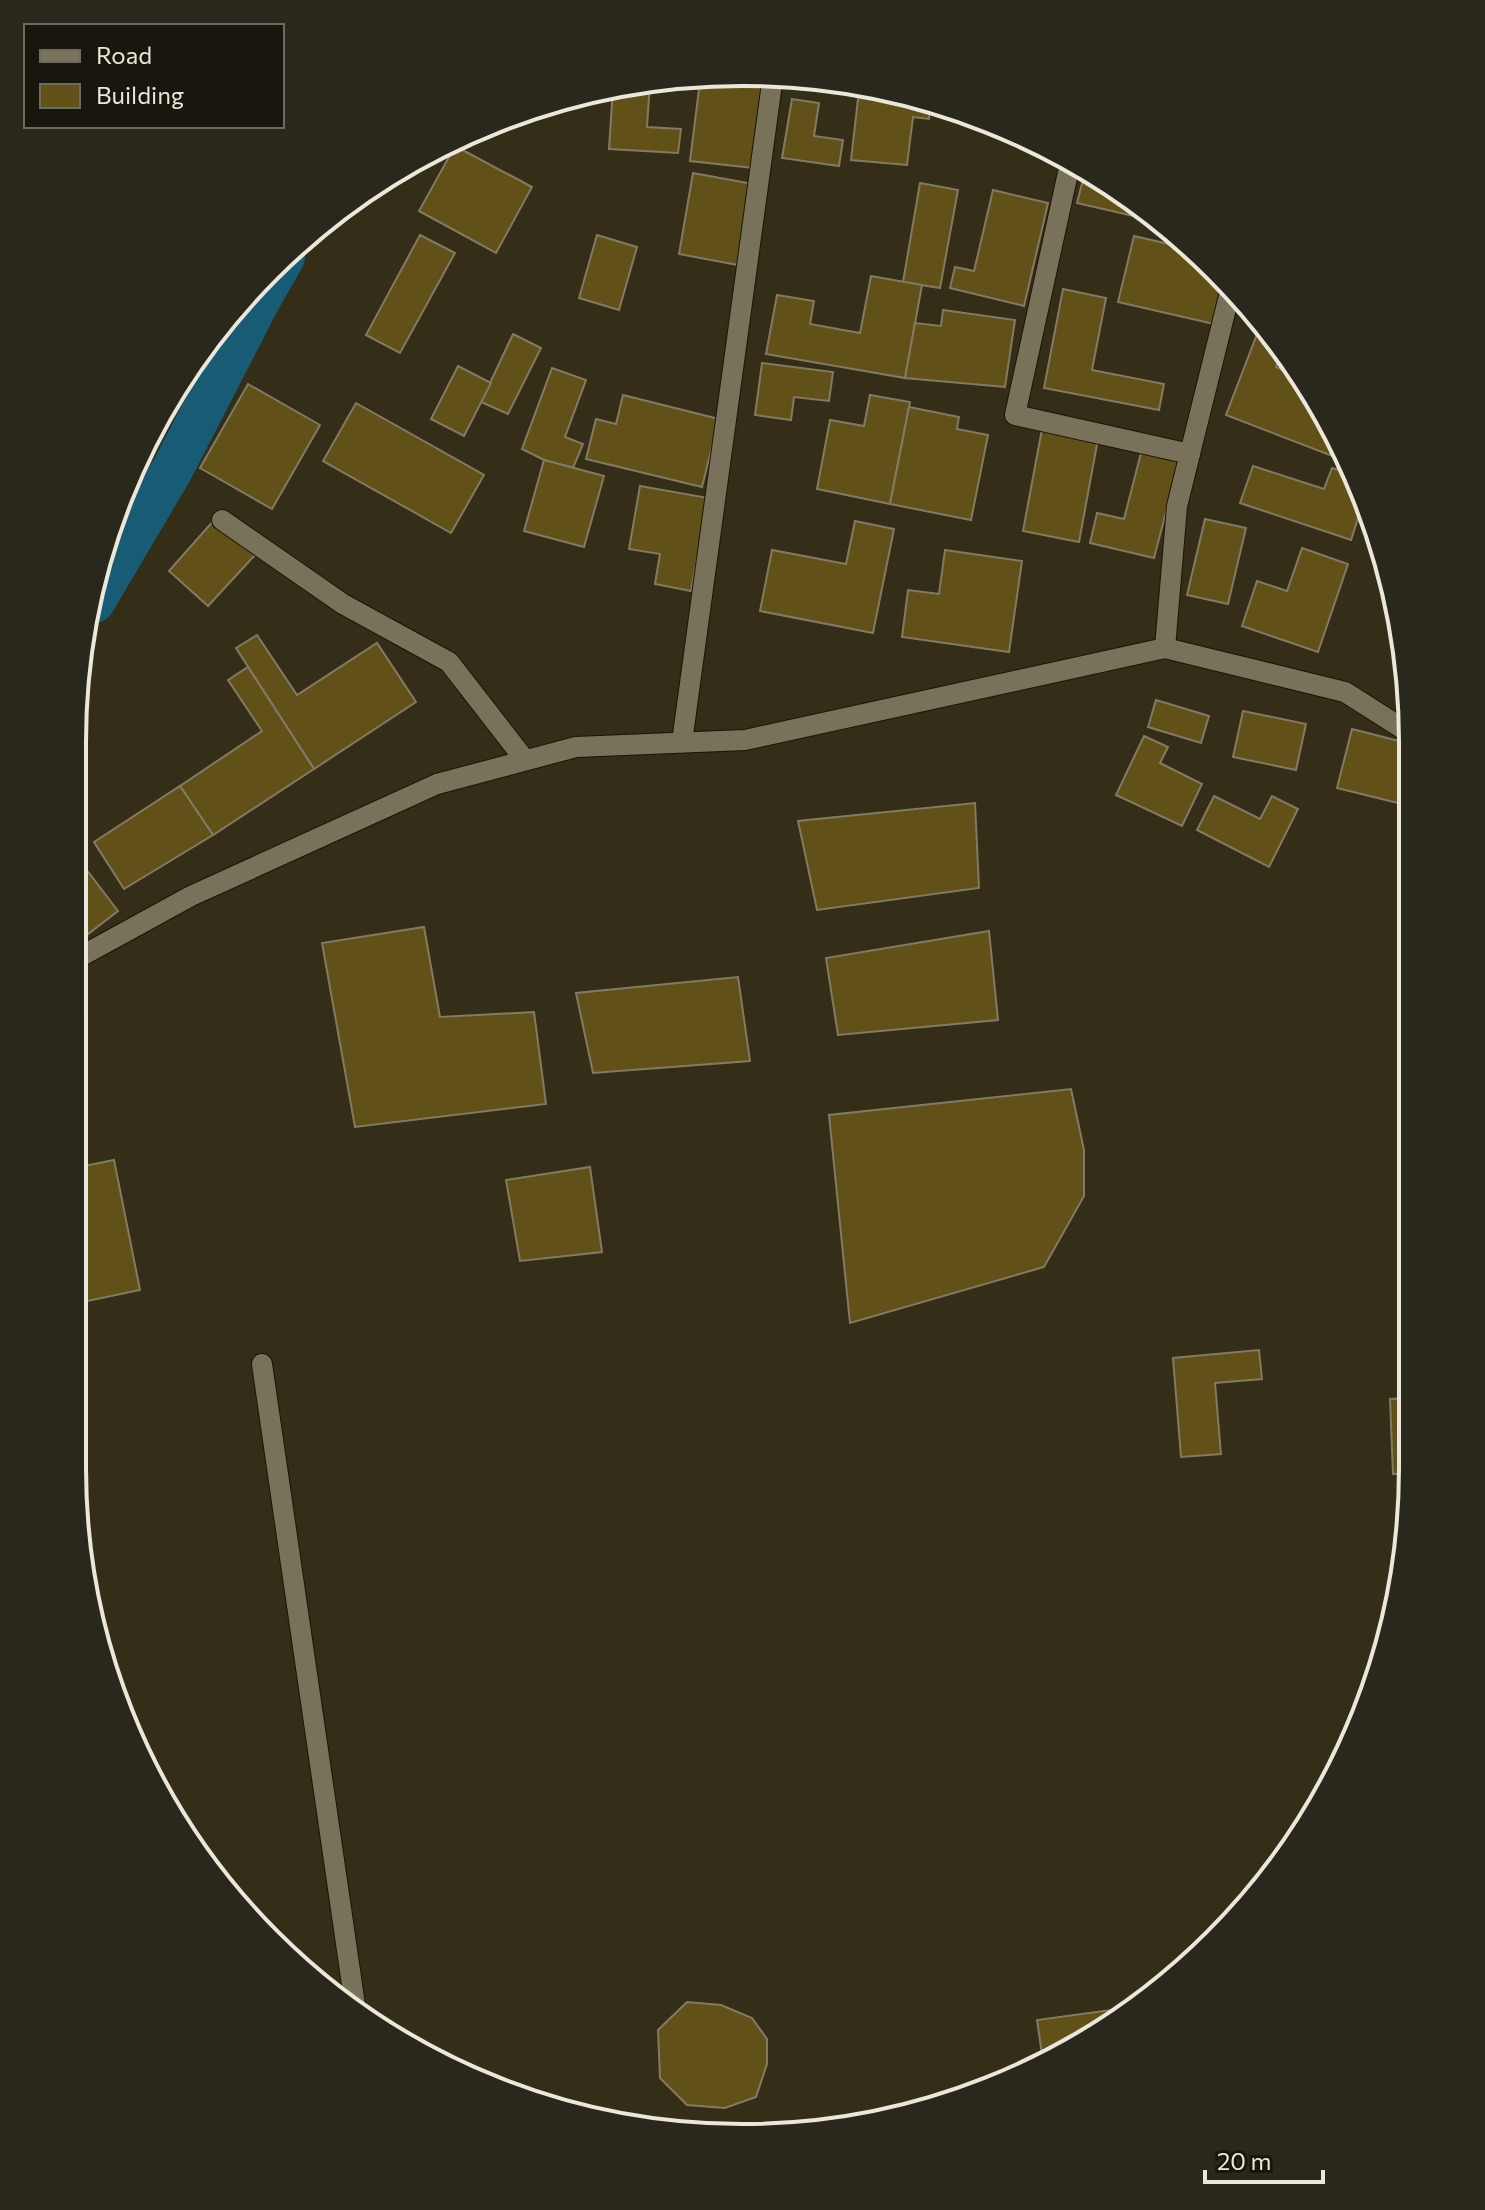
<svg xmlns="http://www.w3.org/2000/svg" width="1485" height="2210" font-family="Commissioner,sans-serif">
<rect width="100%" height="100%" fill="#342d18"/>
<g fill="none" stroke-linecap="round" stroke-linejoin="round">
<!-- canal -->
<polyline stroke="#175b74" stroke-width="42" points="94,602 172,470 260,299 284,257"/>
</g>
<!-- building -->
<g fill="#615119" stroke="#827a63" stroke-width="2">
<polygon points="701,73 765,76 753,168 690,161"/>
<polygon points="650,82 647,127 681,129 678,153 609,149 613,88"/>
<polygon points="859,90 900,94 931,101 929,119 913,117 907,165 851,160"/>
<polygon points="792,99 819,103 814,136 843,140 839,166 782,158"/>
<polygon points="455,146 532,187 496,253 419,211"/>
<polygon points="1086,168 1152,215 1151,220 1077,203"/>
<polygon points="693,173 753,184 738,265 679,254"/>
<polygon points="920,183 958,190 940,288 903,282"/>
<polygon points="993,190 1048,203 1024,306 950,288 955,267 974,271"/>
<polygon points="420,235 455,253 400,353 366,335"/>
<polygon points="597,235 637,247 619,310 579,298"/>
<polygon points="1134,236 1195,250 1224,281 1214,324 1118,302"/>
<polygon points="871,276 922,285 905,378 766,354 777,295 814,301 810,324 860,333"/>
<polygon points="1063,289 1106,298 1092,370 1164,384 1159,410 1044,388"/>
<polygon points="943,310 1015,320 1005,387 905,378 915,323 941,326"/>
<polygon points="1262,321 1275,335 1283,349 1276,367 1301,377 1344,446 1340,459 1226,415"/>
<polygon points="513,334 541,348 508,414 481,402"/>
<polygon points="762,363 833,372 829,401 794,397 791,420 755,415"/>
<polygon points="458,366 491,383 464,436 431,419"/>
<polygon points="552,368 586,380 565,437 583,444 573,468 544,460 522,449"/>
<polygon points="248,384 320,425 272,509 200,468"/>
<polygon points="623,395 719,419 702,487 586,459 596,419 616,424"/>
<polygon points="870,395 910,402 890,504 817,489 830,420 864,426"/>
<polygon points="356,403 484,475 451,533 323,461"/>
<polygon points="909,407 959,417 957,429 988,435 971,520 890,504"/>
<polygon points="1042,429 1098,439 1079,542 1023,531"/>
<polygon points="1142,449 1180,459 1154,558 1090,543 1097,513 1124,519"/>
<polygon points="544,460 604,476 584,547 524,531"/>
<polygon points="1253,466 1324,489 1332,468 1355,475 1364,500 1351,540 1240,503"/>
<polygon points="640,486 708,498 691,591 655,584 660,554 629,549"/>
<polygon points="215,519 255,555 208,606 169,571"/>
<polygon points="1205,519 1246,528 1228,604 1187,595"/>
<polygon points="855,521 894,529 873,633 760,611 772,550 846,564"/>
<polygon points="1302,548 1348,564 1318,652 1242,626 1257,581 1287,591"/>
<polygon points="945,550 1022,561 1009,652 902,637 908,590 939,594"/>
<polygon points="257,635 297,695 377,643 416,702 314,769 236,648"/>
<polygon points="248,667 314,769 213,835 180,786 262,731 228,680"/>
<polygon points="1156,700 1209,716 1201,743 1148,727"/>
<polygon points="1243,711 1306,724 1296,770 1233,757"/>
<polygon points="1352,729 1411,744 1411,769 1402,804 1337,788"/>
<polygon points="1144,736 1168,747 1160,763 1202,784 1182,826 1116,795"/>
<polygon points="180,786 213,835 124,889 94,842"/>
<polygon points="1214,796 1260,819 1272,796 1298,809 1269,867 1197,830"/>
<polygon points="975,803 979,888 817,910 798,821"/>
<polygon points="86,869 118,911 88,934 76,918 76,876"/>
<polygon points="424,927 440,1017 534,1012 546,1104 355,1127 322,943"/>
<polygon points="989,931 998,1020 838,1035 826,958"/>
<polygon points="738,977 750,1061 593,1073 576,993"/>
<polygon points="1071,1089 1084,1150 1084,1196 1044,1267 850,1323 829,1115"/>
<polygon points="114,1160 140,1290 73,1304 74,1168"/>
<polygon points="590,1167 602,1252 520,1261 506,1180"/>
<polygon points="1259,1350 1262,1379 1215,1383 1221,1454 1181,1457 1173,1358"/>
<polygon points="1408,1398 1408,1474 1393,1474 1390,1399"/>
<polygon points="1404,1474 1408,1474 1406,1558"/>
<polygon points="1231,1909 1247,1909 1231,1923"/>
<polygon points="687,2002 721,2005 752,2018 767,2039 767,2064 756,2097 725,2108 687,2105 660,2078 658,2030"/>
<polygon points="1126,2008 1077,2048 1043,2061 1037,2020"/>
</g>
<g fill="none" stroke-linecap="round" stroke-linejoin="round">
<!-- street casing -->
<g stroke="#1c1503" stroke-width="22">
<g id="street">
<polyline points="1071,159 1015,415 1190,454"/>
<polyline points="222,520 343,604 449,662 525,760"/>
<polyline points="1165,648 1177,506 1231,288"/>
<polyline points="682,742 773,76"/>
<polyline points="76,959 191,896 437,784 576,747 745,740 1165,648 1345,692 1411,734"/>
<polyline points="262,1364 356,2012"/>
</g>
</g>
<!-- street -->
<use href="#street" stroke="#79725a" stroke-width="20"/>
</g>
<!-- crop -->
<path d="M0 0H1485V2210H0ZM742 86H743A656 656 0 0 1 1399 742V1468A656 656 0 0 1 743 2124H742A656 656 0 0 1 86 1468V742A656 656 0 0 1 742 86Z" fill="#2a271d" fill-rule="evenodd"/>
<path fill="none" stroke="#ebe7da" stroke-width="4" d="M742 86H743A656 656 0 0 1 1399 742V1468A656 656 0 0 1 743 2124H742A656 656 0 0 1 86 1468V742A656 656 0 0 1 742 86Z"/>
<!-- legend -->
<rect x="24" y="24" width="260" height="104" fill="#19160d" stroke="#6d6a5f" stroke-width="2"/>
<rect x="40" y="50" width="40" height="12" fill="#79725a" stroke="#6d6a5f" stroke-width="2"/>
<text x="96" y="64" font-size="24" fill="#ebe7da">Road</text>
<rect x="40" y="84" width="40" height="24" fill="#615119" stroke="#6d6a5f" stroke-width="2"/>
<text x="96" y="104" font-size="24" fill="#ebe7da">Building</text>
<!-- scale -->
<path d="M1205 2170v12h118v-12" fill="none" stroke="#ebe7da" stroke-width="4"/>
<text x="1217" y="2170" font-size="24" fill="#ebe7da" stroke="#19160d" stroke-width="6" paint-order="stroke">20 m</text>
</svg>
